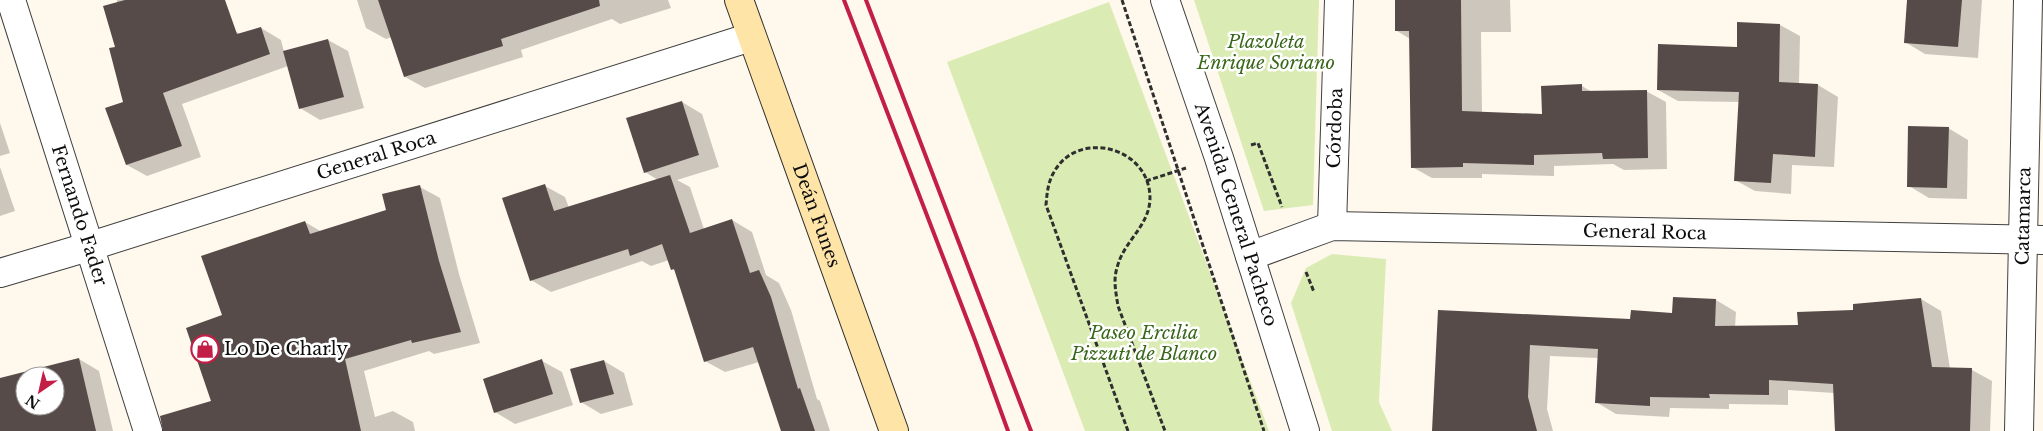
<svg xmlns="http://www.w3.org/2000/svg" width="2043" height="431" font-family="'Libre Baskerville',serif">
<rect width="100%" height="100%" fill="#fff8ec"/>
<!-- green -->
<g fill="#dbebb4">
<polygon points="1194,0 1319,0 1313,205 1264,211"/>
<polygon points="1109,2 1269,431 1085,431 947,62"/>
<polygon points="1332,254 1386,259 1379,402 1392,431 1332,431 1291,303 1306,268"/>
</g>
<!-- shadow -->
<g fill="#0003">
<polygon points="117,0 202,0 235,31 240,34 261,28 281,40 284,52 328,40 348,51 364,108 320,120 300,108 288,66 182,104 201,157 147,176 127,165 125,103 116,47"/>
<polygon points="357,0 668,0 671,8 620,24 612,19 521,50 523,57 425,88 405,77 392,37 386,39 366,28"/>
<polygon points="1397,0 1510,0 1511,32 1481,32 1482,113 1543,116 1582,86 1592,92 1646,91 1666,102 1667,169 1624,170 1613,164 1554,166 1554,176 1482,174 1482,178 1432,178 1412,167 1410,39 1397,31"/>
<polygon points="1909,0 1982,0 1978,58 1925,54 1905,42"/>
<polygon points="1780,25 1800,36 1799,84 1818,85 1838,97 1834,167 1792,165 1791,194 1755,191 1735,180 1740,102 1678,101 1658,90"/>
<polygon points="682,102 702,114 719,167 677,180 690,187 704,229 732,220 752,232 766,275 779,283 791,310 817,399 820,401 830,431 782,431 759,362 725,372 705,361 676,271 672,269 669,260 651,266 642,261 551,292 531,280 545,186 565,197 569,208 658,180 645,172"/>
<polygon points="0,123 10,153 0,156"/>
<polygon points="1948,128 1968,140 1967,199 1929,198 1909,186"/>
<polygon points="0,167 15,211 0,216"/>
<polygon points="420,187 440,198 459,274 480,343 434,354 429,351 364,371 375,417 393,411 413,422 415,431 202,431 213,401 224,316 305,222 322,232 388,211"/>
<polygon points="1921,299 1941,311 1950,369 1972,370 1992,381 1990,431 1835,431 1834,393 1788,390 1788,405 1729,404 1729,409 1670,408 1669,417 1616,414 1596,402 1598,358 1550,356 1547,409 1553,431 1475,431 1439,311 1631,321 1673,314 1716,300 1736,312 1735,327 1799,326 1855,311"/>
<polygon points="79,359 99,371 113,431 0,431 0,388 25,380 25,406 55,406 55,376 38,376"/>
<polygon points="542,361 562,372 573,405 515,424 495,412"/>
<polygon points="604,361 624,373 633,405 601,414 581,402"/>
</g>
<!-- building -->
<g fill="#564b48" fill-rule="evenodd">
<polygon points="125,0 225,0 237,34 261,27 270,54 163,93 182,146 126,165 105,108 123,102 109,48 115,47 103,6"/>
<polygon points="378,0 599,0 600,6 501,39 503,46 404,77"/>
<polygon points="1395,0 1461,0 1462,111 1542,114 1541,86 1582,84 1582,91 1647,90 1648,158 1603,159 1602,153 1534,155 1534,165 1463,163 1463,167 1411,168 1409,31 1395,31"/>
<polygon points="1907,0 1962,0 1958,47 1904,43"/>
<polygon points="1737,22 1780,24 1779,82 1818,84 1815,157 1773,154 1771,183 1734,181 1739,92 1657,90 1658,44 1737,47"/>
<polygon points="328,39 344,97 299,109 283,51"/>
<polygon points="682,101 699,155 644,173 626,118"/>
<polygon points="1908,126 1949,127 1947,188 1907,187"/>
<polygon points="670,175 690,233 732,219 750,273 759,270 771,297 798,389 800,388 815,431 781,431 753,347 704,362 674,269 671,270 662,244 630,256 628,249 530,281 502,198 545,184 554,211"/>
<polygon points="420,185 439,261 461,332 412,343 411,340 345,359 361,431 163,431 160,416 211,401 186,328 222,315 201,256 305,221 310,234 386,210 382,194"/>
<polygon points="1673,297 1716,299 1715,326 1798,325 1797,312 1853,310 1853,304 1921,298 1932,367 1972,368 1970,431 1835,431 1833,384 1769,380 1769,395 1709,394 1710,398 1650,397 1650,406 1595,403 1598,349 1530,345 1528,397 1537,431 1432,431 1438,310 1630,319 1631,310 1672,313"/>
<path d="M79,358l17,73h-96v-53zM25,376h30v30h-30z"/>
<polygon points="542,359 553,394 494,413 483,379"/>
<polygon points="604,360 614,394 580,403 570,369"/>
</g>
<g fill="none" stroke-linecap="round" stroke-linejoin="round">
<!-- minor casing -->
<g stroke="#404040" stroke-width="30">
<g id="minor">
<path id="s1" d="M11,0l137,431"/>
<path id="s2" d="M1332,226l7,-226"/>
<path id="s3" d="M1250,256l82,-30 711,14"/>
<path id="s4" d="M0,273l91,-27 660,-209"/>
<path id="s5" d="M2019,431l9,-431"/>
</g>
</g>
<!-- tertiary casing -->
<g stroke="#404040" stroke-width="30">
<g id="tertiary">
<path id="s6" d="M1165,0l54,158 86,273"/>
</g>
</g>
<!-- secondary casing -->
<g stroke="#2f2f2f" stroke-width="30">
<g id="secondary">
<path id="s7" d="M739,0l155,431"/>
</g>
</g>
<!-- path -->
<g stroke="#2f2f2f" stroke-width="3" stroke-dasharray="5 2.5" stroke-linecap="butt">
<polyline points="1122,0 1264,431"/>
<polyline points="1251,145 1258,143 1282,207"/>
<polyline points="1146,181 1186,168"/>
<polyline points="1306,272 1314,292"/>
<path d="M1128,431l-82,-226c1,-12 2,-23 8,-33 22,-40 86,-28 95,16 7,35 -25,50 -32,80 -4,12 -1,25 1,38l47,125"/>
</g>
<!-- minor -->
<use href="#minor" stroke="#fff" stroke-width="28"/>
<!-- tertiary -->
<use href="#tertiary" stroke="#fff" stroke-width="28"/>
<!-- secondary -->
<use href="#secondary" stroke="#ffe4a7" stroke-width="28"/>
<!-- rail -->
<g stroke="#c31e46" stroke-width="4">
<polyline points="844,0 975,340 1008,431"/>
<polyline points="866,0 1031,431"/>
</g>
</g>
<!-- icons -->
<defs>
<g id="shop-ring" transform="scale(1.4375)"><circle r="9.5" fill="#fff" stroke="#c31e46" stroke-width="1.5"/><path d="M-5-2.5h2.3a2.7 3.5 0 0 1 5.4 0H5L5.5 6h-11ZM-1.5-2.5h3a1.5 2.3 0 0 0-3 0Z" fill="#c31e46"/></g>
</defs>
<g fill-rule="evenodd">
<use href="#shop-ring" x="205" y="349"/>
</g>
<g text-anchor="middle" dominant-baseline="central" stroke-width="5" stroke-linejoin="round" paint-order="stroke">
<!-- park labels -->
<g font-size="18" font-style="italic" fill="#39671a" stroke="#fff">
<text x="1266" y="42">Plazoleta<tspan x="1266" dy="21">Enrique Soriano</tspan></text>
<text x="1144" y="333">Paseo Ercilia<tspan x="1144" dy="21">Pizzuti de Blanco</tspan></text>
</g>
<!-- street labels -->
<g font-size="18" fill="#0d0d0d" stroke="#fff">
<text stroke="none"><textPath href="#s2" startOffset="98">Córdoba</textPath></text>
<text stroke="none"><textPath href="#s4" startOffset="394">General Roca</textPath></text>
<text stroke="none"><textPath href="#s1" startOffset="226">Fernando Fader</textPath></text>
<text stroke="none"><textPath href="#s6" startOffset="226">Avenida General Pacheco</textPath></text>
<text stroke="none"><textPath href="#s5" startOffset="215">Catamarca</textPath></text>
<text stroke="none"><textPath href="#s7" startOffset="229">Deán Funes</textPath></text>
<text stroke="none"><textPath href="#s3" startOffset="400">General Roca</textPath></text>
</g>
<!-- poi labels -->
<g font-size="18" fill="#0d0d0d" stroke="#fff" text-anchor="start">
<text x="224" y="349">Lo De Charly</text>
</g>
</g>
<!-- north arrow -->
<g transform="translate(40 391) rotate(214)"><circle r="24" fill="#ffffff" stroke="#9e9e9e"/>
<path d="M0-4L9 19L0 12L-9 19Z" fill="#c31e46"/>
<text y="-8" font-size="14" font-weight="bold" text-anchor="middle" fill="#0d0d0d">N</text>
</g>
</svg>
